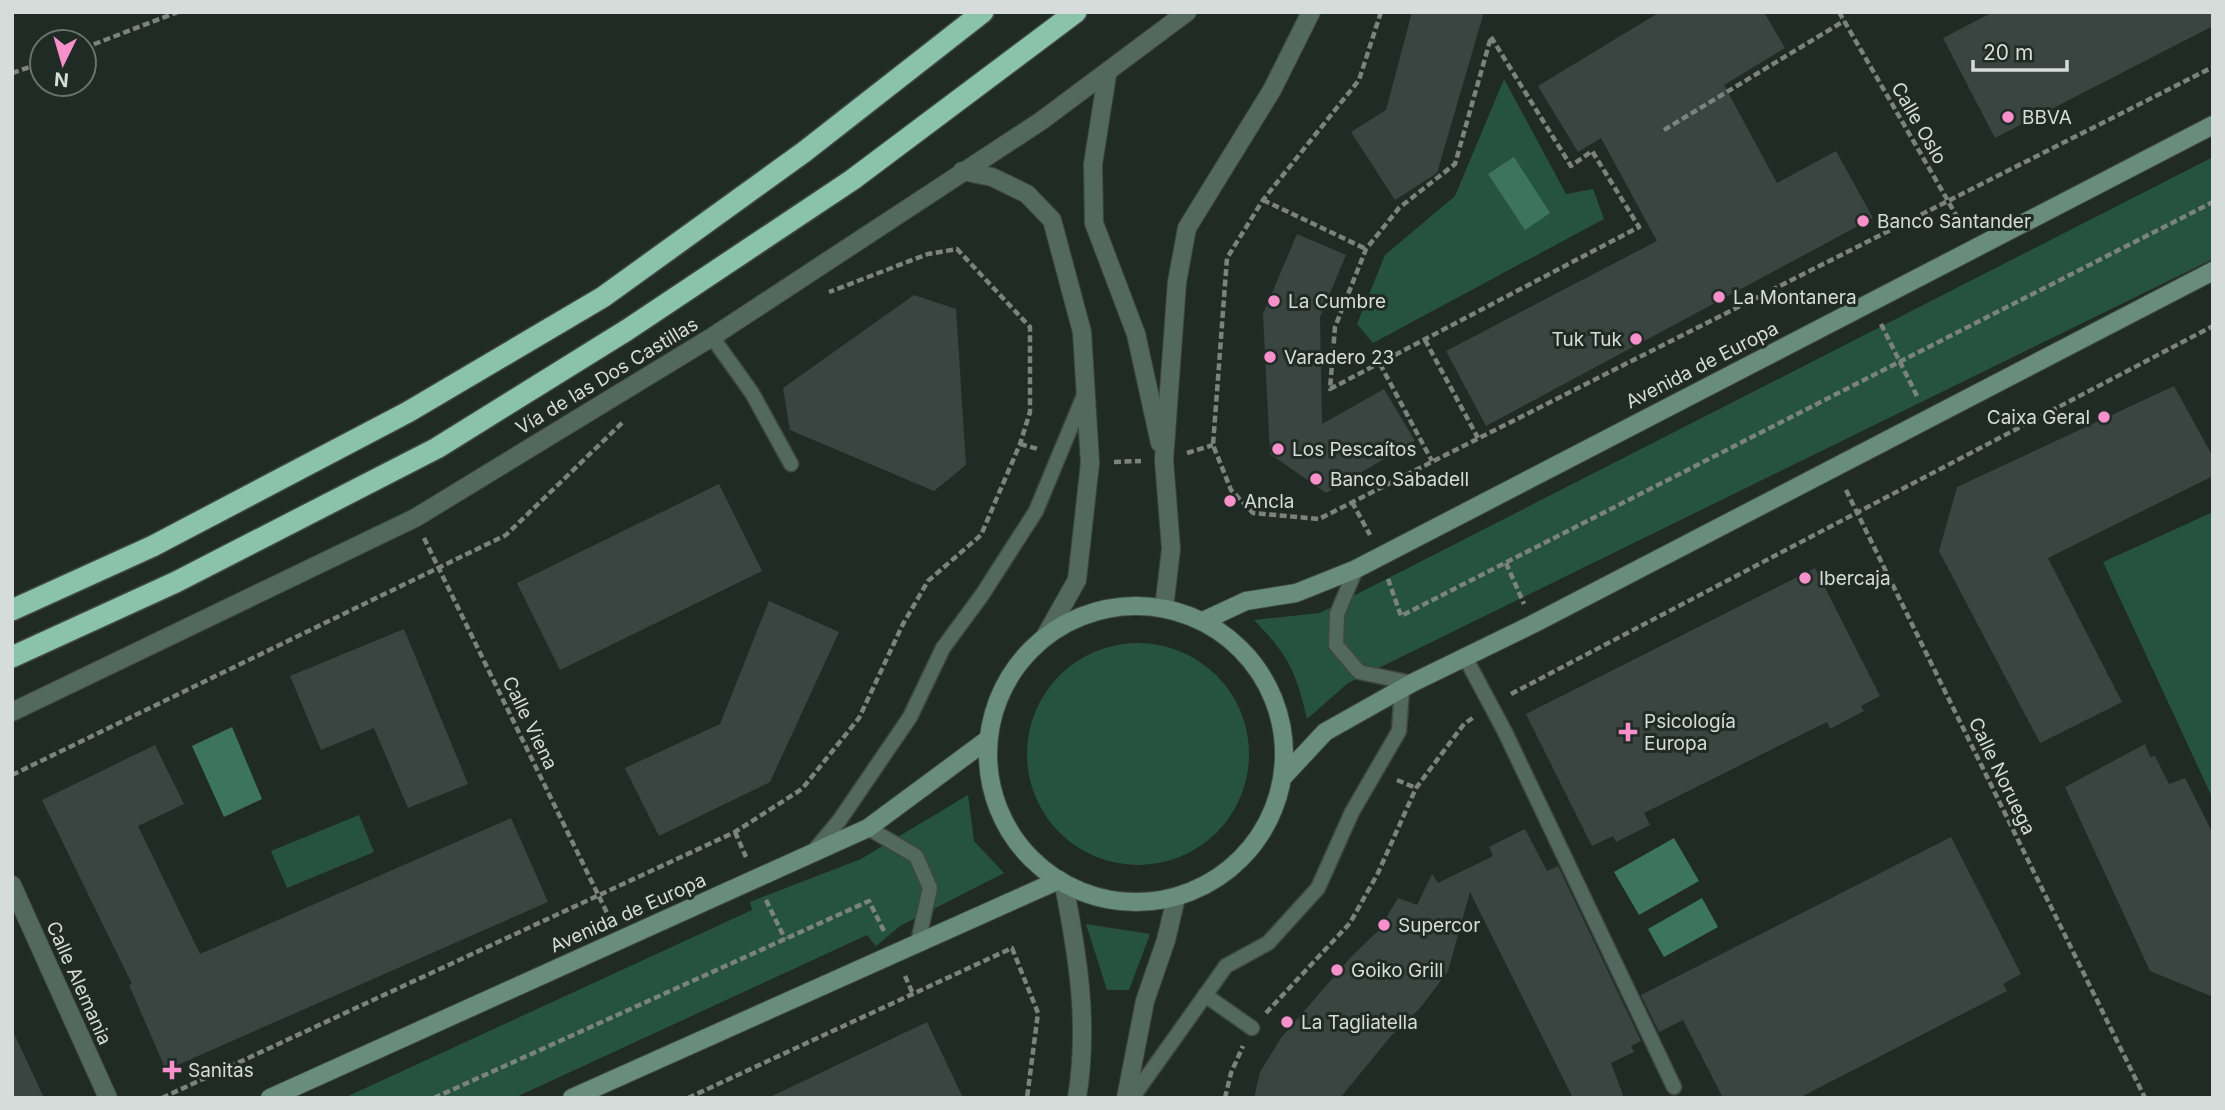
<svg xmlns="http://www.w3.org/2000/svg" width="2225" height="1110" font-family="Inter,sans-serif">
<rect width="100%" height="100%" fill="#212b26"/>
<!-- green -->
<g fill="#265341">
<polygon points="1504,79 1566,194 1593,189 1604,219 1373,343 1357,324 1385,255 1455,196"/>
<path d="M2213,157v102l-865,424 -41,36c-11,-48 -19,-64 -53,-99l66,-7z"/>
<polygon points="2213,512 2213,799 2103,562"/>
<circle cx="1138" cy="754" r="111"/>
<polygon points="968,795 974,841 1004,873 900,926 876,946 867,935 514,1098 344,1098 752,910 750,902 861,859"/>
<polygon points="359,815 374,852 287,888 271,851"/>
<polygon points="1086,924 1150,934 1129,990 1107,990"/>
</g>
<!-- water -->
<g fill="#3d745e">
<polygon points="1514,157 1550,213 1525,230 1488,174"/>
<polygon points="232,727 262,799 224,817 192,746"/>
<polygon points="1674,838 1699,881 1639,915 1614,872"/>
<polygon points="1702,898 1718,927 1664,957 1648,929"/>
</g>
<!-- building -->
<g fill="#3a4440">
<polygon points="1412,12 1484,12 1437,173 1395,200 1351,132 1386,110"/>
<polygon points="1660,12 1764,12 1785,48 1724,85 1777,183 1836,151 1873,218 1486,426 1446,351 1657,241 1601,138 1578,152 1538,86"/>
<polygon points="1993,12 2213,12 2213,26 1995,138 1943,38"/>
<polygon points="1297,234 1346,255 1320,317 1322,424 1384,389 1415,441 1326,493 1270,454 1263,314"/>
<polygon points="914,295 956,309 966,465 934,491 790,430 783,388"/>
<polygon points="2174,386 2213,457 2213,476 2048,558 2122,702 2040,743 1939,551 1957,487"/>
<polygon points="719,484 762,571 560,670 517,583"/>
<polygon points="1815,568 1880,696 1861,706 1864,711 1830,729 1827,722 1644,813 1650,825 1616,842 1613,836 1592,846 1526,714"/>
<polygon points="769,601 839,632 770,782 659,836 625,768 720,724"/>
<polygon points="404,629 468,784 408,808 374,728 321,750 290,676"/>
<polygon points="2145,744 2150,757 2155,756 2169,784 2185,778 2213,834 2213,997 2150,971 2065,787"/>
<polygon points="155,745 184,804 138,826 200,954 511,818 548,902 166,1070 129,985 132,984 42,800"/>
<polygon points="1525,829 1547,871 1558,866 1641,1041 1631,1046 1634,1052 1611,1063 1624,1098 1573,1098 1470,892 1448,971 1421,1007 1391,1036 1340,1098 1254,1098 1260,1072 1281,1038 1351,957 1378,931 1398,898 1417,905 1432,874 1438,883 1493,856 1489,847"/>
<polygon points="1951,837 2021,974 2003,984 2007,991 1799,1098 1723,1098 1683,1020 1659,1032 1641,995"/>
<polygon points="927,1022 963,1098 768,1098"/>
<polygon points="12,1029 44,1098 12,1098"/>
</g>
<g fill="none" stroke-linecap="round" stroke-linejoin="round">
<!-- lane casing -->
<g stroke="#3e4743" stroke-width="17">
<g id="lane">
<polyline points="712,337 752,393 791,464"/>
<polyline points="1356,569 1337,614 1336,645 1359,672 1412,683"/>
<polyline points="1465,657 1505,732 1674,1087"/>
<polyline points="868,828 916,856 930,888 918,942"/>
<polyline points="813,852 839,821 910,717 943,648 982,595 1036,511 1085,393"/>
<polyline points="1205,995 1252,1028"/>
<polyline points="1132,1098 1226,966 1268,943 1318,888 1352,812 1399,731 1402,689"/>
</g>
</g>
<!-- street casing -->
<g stroke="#3e4743" stroke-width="20">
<g id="street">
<polyline points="1107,75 1093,164 1094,223 1136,334 1160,443"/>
<polyline points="962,171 992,177 1027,194 1052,220 1082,332 1090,463 1077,580 1046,635"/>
<polyline points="1164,608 1171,549 1164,460 1177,282 1187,228 1272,90 1311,12"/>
<polyline points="12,712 415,518 712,337 1041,121 1187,12"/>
<polyline points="12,885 108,1098"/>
<path d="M1064,885c14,72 25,139 13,213"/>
<polyline points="1126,1098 1145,1001 1166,940 1176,898"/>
</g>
</g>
<!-- secondary casing -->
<g stroke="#3e4743" stroke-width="20">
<g id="secondary">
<circle cx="1136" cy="754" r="148"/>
<polyline points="1203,621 1246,601 1296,593 1356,569 2213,125"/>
<polyline points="1284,776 1325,732 1412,683 1533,624 2213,271"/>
<polyline points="270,1098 868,828 987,740"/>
<polyline points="572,1098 1059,880"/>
</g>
</g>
<!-- highway casing -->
<g stroke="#3e4743" stroke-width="24">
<g id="highway">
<polyline points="12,610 153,546 408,412 603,297 804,152 983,12"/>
<polyline points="12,657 176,582 437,448 627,330 852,180 1076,12"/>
</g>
</g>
<!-- path -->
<g stroke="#7b837f" stroke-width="4.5" stroke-dasharray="7 3.5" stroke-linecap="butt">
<polyline points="1381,12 1359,80 1263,200 1227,258 1213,445 1231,490 1253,513 1319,519 2213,67"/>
<polyline points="1839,12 1963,227"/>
<polygon points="1491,37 1571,166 1592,151 1639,227 1330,389 1335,327 1366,249 1399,208 1455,164"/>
<polyline points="84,48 178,12"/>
<polyline points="12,73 42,63"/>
<polyline points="1664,130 1844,21"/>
<polyline points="1263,200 1366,249"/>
<polyline points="1881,324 1918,398"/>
<polyline points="1425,340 1478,438"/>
<polyline points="1380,364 1432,461"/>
<polyline points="1020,444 1038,449"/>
<polyline points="1187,453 1213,445"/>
<polyline points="1114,462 1141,461"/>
<polyline points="1846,490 2145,1098"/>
<polyline points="1352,502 1370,535"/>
<polyline points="424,538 609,917"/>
<polyline points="1506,563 1524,604"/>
<polyline points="1388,579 1401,616 2213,202"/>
<polyline points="1511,694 2213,326"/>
<polyline points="12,775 506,535 624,421"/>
<polyline points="1397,780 1416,788"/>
<polyline points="735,832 746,857"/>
<polyline points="766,900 785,939"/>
<polyline points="905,976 913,994"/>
<polyline points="1266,1013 1350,923 1378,873 1416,788 1464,724 1474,717"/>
<polyline points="162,1098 735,832 802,789 859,718 903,624 928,581 981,535 1020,444 1030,412 1030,327 957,249 928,254 829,292"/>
<polyline points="434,1098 869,901 885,933"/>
<polyline points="688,1098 1012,948 1038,1013 1027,1098"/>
<polyline points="1225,1098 1231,1073 1243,1046"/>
</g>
<!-- lane -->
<use href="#lane" stroke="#53695f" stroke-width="14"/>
<!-- street -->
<use href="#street" stroke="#53695f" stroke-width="18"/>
<!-- secondary -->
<use href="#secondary" stroke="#698d7d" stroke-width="18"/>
<!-- highway -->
<use href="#highway" stroke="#8ac3aa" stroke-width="21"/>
</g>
<!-- markers -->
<g fill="#f890cc" stroke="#212b26" stroke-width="2.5">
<circle cx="2008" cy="117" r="7"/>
<circle cx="1863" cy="221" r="7"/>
<circle cx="1719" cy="297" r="7"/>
<circle cx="1274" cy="301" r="7"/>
<circle cx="1636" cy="339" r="7"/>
<circle cx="1270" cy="357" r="7"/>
<circle cx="2104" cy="417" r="7"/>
<circle cx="1278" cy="449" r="7"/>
<circle cx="1316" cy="479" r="7"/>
<circle cx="1230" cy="501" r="7"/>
<circle cx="1805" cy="578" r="7"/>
<path d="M1624.5 721.5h7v7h7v7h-7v7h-7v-7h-7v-7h7z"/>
<circle cx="1384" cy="925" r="7"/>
<circle cx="1337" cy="970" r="7"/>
<circle cx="1287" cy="1022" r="7"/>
<path d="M168.5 1059.5h7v7h7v7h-7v7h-7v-7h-7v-7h7z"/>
</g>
<g text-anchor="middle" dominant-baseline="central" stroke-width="6" stroke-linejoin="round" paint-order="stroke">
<!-- poi labels -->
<g font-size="19" fill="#d6dcd9" stroke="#212b26" text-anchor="start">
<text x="2022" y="117">BBVA</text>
<text x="1877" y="221">Banco Santander</text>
<text x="1733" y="297">La Montanera</text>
<text x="1288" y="301">La Cumbre</text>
<text x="1622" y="339" text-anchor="end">Tuk Tuk</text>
<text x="1284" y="357">Varadero 23</text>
<text x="2090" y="417" text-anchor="end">Caixa Geral</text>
<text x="1292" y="449">Los Pescaítos</text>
<text x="1330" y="479">Banco Sabadell</text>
<text x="1244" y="501">Ancla</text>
<text x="1819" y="578">Ibercaja</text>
<text x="1644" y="721">Psicología<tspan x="1644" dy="22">Europa</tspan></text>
<text x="1398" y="925">Supercor</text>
<text x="1351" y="970">Goiko Grill</text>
<text x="1301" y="1022">La Tagliatella</text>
<text x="188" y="1070">Sanitas</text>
</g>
<!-- street labels -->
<g font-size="19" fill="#d6dcd9" stroke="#212b26">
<text transform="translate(1919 123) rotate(60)">Calle Oslo</text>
<text transform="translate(1702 365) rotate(-27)">Avenida de Europa</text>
<text transform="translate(607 376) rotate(-31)">Vía de las Dos Castillas</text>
<text transform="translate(530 723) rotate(64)">Calle Viena</text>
<text transform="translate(2002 776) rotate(64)">Calle Noruega</text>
<text transform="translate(628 913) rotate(-24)">Avenida de Europa</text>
<text transform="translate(79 983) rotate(66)">Calle Alemania</text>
</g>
</g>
<!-- border -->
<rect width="2225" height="1110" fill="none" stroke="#d6dcd9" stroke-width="28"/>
<!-- north arrow -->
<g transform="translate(63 63) rotate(185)"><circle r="33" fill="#212b26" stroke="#69726e" stroke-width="2"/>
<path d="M0-5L12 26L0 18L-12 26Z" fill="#f890cc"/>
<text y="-10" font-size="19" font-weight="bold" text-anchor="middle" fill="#d6dcd9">N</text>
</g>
<!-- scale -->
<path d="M1973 60v10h94v-10" fill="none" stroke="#d6dcd9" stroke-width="3.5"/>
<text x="1983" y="60" font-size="21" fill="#d6dcd9" stroke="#212b26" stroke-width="5" paint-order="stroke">20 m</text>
</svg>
